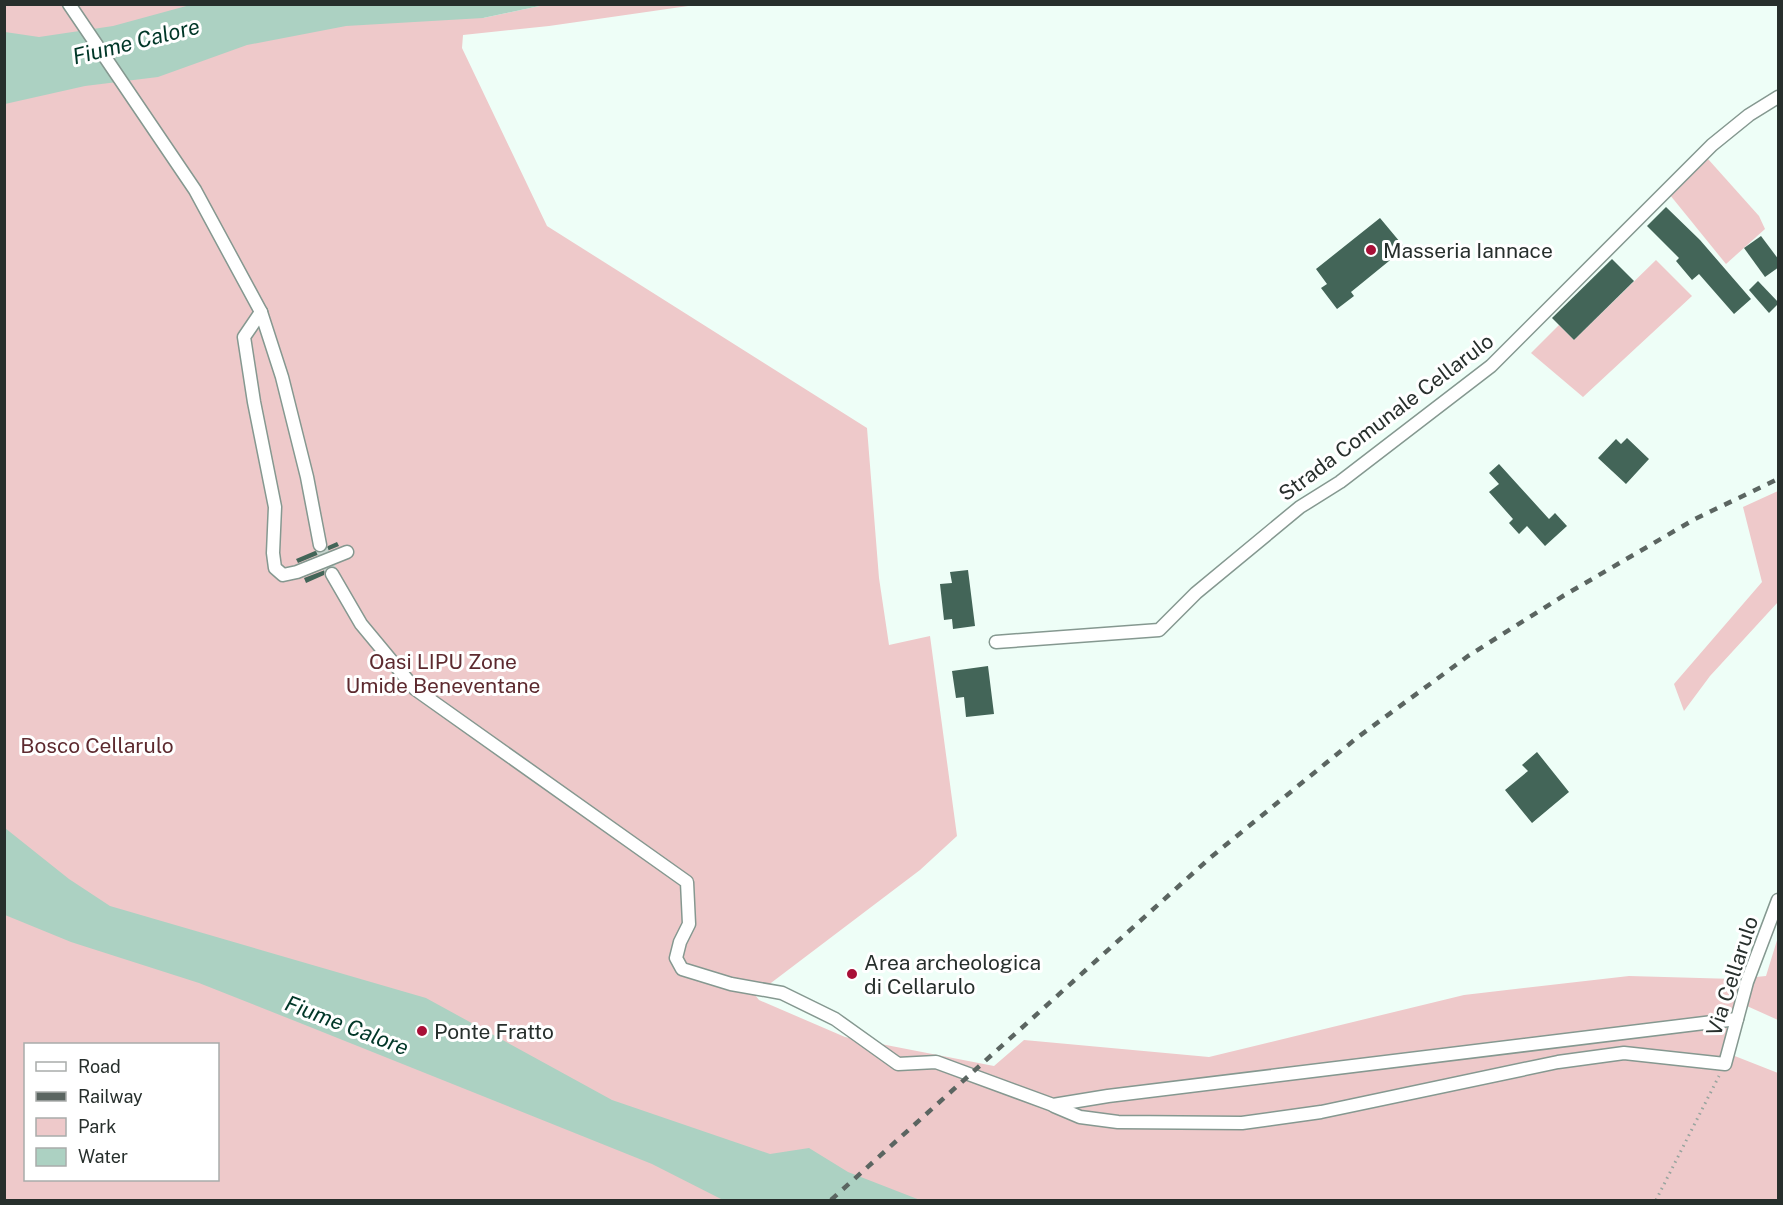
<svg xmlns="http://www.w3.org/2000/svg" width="1783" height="1205" font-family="'Public Sans',sans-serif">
<rect width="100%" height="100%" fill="#eefef7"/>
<!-- green -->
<g fill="#eec9ca" fill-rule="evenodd">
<path d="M5,5h495l-17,13 61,-13h151l-146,21 -86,9 -1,13 85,178 320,202 12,150 10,67 41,-9 27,200 -37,34 -165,125 4,5 86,37 149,29 30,-26 185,17 255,-62 165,-19 106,3 31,-3 12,-39v83l-40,-18 -16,49 56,22v127h-1773zM26,1044h192v136h-192z"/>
<polygon points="1708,159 1759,216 1765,229 1726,264 1670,195"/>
<polygon points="1656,260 1692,296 1583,397 1531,353 1559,325 1574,340"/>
<polygon points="1778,491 1778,602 1710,676 1684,711 1674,684 1762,582 1743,507"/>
</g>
<!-- water -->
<g fill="#acd1c2">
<polygon points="190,5 544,5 483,18 346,26 247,45 158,77 85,86 5,104 5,32 39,37 113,26"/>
<polygon points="5,828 69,879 110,906 426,998 612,1100 770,1154 809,1148 848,1172 920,1200 723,1200 652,1164 295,1021 199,983 71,942 5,915"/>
</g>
<!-- building -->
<g fill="#436558">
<polygon points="1666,207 1700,240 1751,299 1734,314 1699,274 1692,280 1676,261 1679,258 1647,226"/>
<polygon points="1380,218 1405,248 1351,292 1354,296 1337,309 1321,288 1327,284 1316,269"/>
<polygon points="1761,236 1779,260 1779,267 1765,277 1744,248"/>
<polygon points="1612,259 1634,281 1574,340 1552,318"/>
<polygon points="1758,281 1779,303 1769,313 1749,290"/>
<polygon points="1627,438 1649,459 1626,484 1598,458 1616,439 1621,444"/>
<polygon points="1499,464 1549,519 1555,513 1567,526 1545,546 1527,526 1519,534 1509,523 1513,519 1489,492 1499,484 1489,473"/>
<polygon points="337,542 339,546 298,563 296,559 315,551 322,553 328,546"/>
<polygon points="325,570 324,575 306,583 304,578"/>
<polygon points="968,570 975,626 953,629 952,619 944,620 940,584 952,583 950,572"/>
<polygon points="988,666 994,714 966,717 964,697 956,698 952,671"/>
<polygon points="1537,752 1569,792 1532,823 1505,790 1528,771 1522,765"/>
</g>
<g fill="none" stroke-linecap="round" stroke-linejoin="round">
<!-- street-tunnel -->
<polyline stroke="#c6d5ce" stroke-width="12" stroke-dasharray="12 6" stroke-linecap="butt" points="320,545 332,574"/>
<!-- street casing -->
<g stroke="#859890" stroke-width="15">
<g id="street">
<polyline points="69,4 195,190 261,312 282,377 307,477 320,545"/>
<polyline points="261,312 244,337 254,402 275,507 273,553 275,568 283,575 297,572 347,552"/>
<polyline points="332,574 361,624 415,689 687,882 689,924 680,942 676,958 682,969 731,984 782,993 835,1019 898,1064 936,1062 1053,1105 1108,1096 1737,1019"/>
<polyline points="996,642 1159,630 1196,593 1300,507 1340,482 1491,366 1712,145 1749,115 1778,97"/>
<polyline points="1054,1106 1080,1117 1118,1122 1242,1123 1321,1112 1558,1062 1624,1053 1725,1064 1747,982 1778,900"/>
</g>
</g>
<!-- path -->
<polyline stroke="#97a49e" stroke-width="3" stroke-dasharray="1.5 4.5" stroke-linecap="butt" points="1656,1200 1719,1076"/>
<!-- street -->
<use href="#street" stroke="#fff" stroke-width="12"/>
<!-- rail -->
<polyline stroke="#5b6561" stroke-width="4.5" stroke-dasharray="8 8" stroke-linecap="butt" points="831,1200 1211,857 1358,737 1468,656 1563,596 1695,519 1778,479"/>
</g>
<!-- markers -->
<g fill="#a81037" stroke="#fff" stroke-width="2">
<circle cx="1371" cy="250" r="6"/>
<circle cx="852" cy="974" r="6"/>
<circle cx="422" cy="1031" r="6"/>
</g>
<g text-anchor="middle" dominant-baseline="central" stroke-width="6" stroke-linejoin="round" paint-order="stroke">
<!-- poi labels -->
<g font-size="21" fill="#272f2c" stroke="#fff" text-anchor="start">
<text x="1383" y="250">Masseria Iannace</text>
<text x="864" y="962">Area archeologica<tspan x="864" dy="24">di Cellarulo</tspan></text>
<text x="434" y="1031">Ponte Fratto</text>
</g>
<!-- street labels -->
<g font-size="21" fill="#272f2c" stroke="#fff">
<text transform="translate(1386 417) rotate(-37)">Strada Comunale Cellarulo</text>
<text transform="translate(1732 976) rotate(-72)">Via Cellarulo</text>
</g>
<!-- park labels -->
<g font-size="21" fill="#5d2a2f" stroke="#fff">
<text x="443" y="661">Oasi LIPU Zone<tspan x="443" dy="24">Umide Beneventane</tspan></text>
<text x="97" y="745">Bosco Cellarulo</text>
</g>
<!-- water labels -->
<g font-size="22" font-style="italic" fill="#013728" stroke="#fff">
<text transform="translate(136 41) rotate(-14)">Fiume Calore</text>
<text transform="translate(347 1025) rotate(21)">Fiume Calore</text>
</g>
</g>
<!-- border -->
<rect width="1783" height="1205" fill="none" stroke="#272f2c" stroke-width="12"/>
<!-- legend -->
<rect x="24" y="1043" width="195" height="138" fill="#ffffff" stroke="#a9acab" stroke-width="1.5"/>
<rect x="36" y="1062" width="30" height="9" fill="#ffffff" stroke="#a9acab" stroke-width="1.5"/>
<text x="78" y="1073" font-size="18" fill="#272f2c">Road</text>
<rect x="36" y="1092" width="30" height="9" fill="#5b6561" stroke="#a9acab" stroke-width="1.5"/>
<text x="78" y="1103" font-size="18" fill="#272f2c">Railway</text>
<rect x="36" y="1118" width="30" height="18" fill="#eec9ca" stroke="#a9acab" stroke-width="1.5"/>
<text x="78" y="1133" font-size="18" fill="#272f2c">Park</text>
<rect x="36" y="1148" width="30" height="18" fill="#acd1c2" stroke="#a9acab" stroke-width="1.5"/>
<text x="78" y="1163" font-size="18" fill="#272f2c">Water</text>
</svg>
